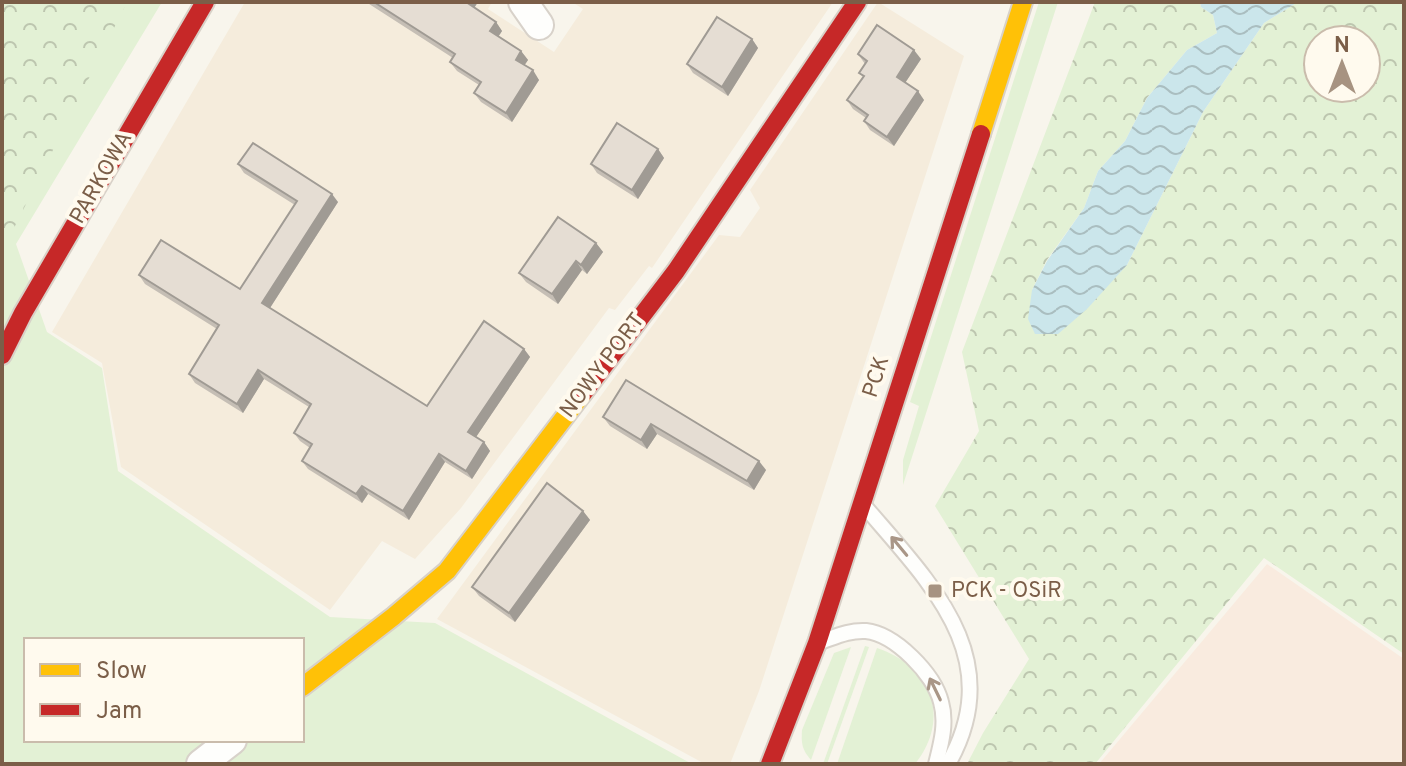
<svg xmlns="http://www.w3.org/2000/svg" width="1406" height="766" font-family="Overpass,sans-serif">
<defs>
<pattern id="forest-crowns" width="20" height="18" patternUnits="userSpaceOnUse" patternTransform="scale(2)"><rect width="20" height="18" fill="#e3f1d5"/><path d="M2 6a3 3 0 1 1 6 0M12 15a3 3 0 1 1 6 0" fill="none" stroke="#bdc6af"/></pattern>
<pattern id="water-waves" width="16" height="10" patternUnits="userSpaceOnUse" patternTransform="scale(2)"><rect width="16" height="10" fill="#cbe6eb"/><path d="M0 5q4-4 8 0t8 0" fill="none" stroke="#aabec0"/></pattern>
</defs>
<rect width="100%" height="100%" fill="#f8f5ec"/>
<!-- residential -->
<g fill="#f5ecdc">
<polygon points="245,2 492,2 488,9 554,52 583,9 572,2 833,2 652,268 649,266 615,310 609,308 461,508 415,559 382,541 330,610 121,467 102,363 52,332"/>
<polygon points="878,2 964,56 759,691 730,764 705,764 437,619 719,235 740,237 760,208 750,190"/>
</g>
<!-- commercial -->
<polygon fill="#f9ebdf" points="1267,564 1404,659 1404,764 1099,764"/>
<!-- grass -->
<g fill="#e3f1d5" fill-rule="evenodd">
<path d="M2,2h160l-146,242 31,88 55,36 16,103 212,146 105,6 257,141h-690zM26,640h276v100h-276z"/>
<polygon points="1039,2 1058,2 903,485 903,460 919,406 910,402"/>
<polygon points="865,646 869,647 827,764 823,764"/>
<path d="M851,647l-40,113c-9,-10 -10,-17 -9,-30l32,-77z"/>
<path d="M877,648c54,18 75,69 38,116h-78z"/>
</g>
<!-- forest -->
<g fill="url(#forest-crowns)" fill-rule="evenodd">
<polygon points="2,2 127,2 5,246 2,266"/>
<path d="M1095,2h105l1,5 12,8 4,18 -30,17 -40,48 -22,43 -27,30 -14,37 -37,52 -15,30 95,-25 76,-153 61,-89 34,-21h106v652l-140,-96 -169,206h-128l16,-31 46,-74 -94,-153 44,-75 -17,-79zM1318,40h48v48h-48z"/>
</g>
<!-- water -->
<polygon fill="url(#water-waves)" points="1200,2 1298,2 1264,23 1203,112 1127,265 1087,309 1058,334 1035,334 1028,319 1032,290 1047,261 1084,208 1098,171 1125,141 1147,98 1187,50 1217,33 1213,15 1201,7"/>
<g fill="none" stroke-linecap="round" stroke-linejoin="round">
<!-- lane casing -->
<g stroke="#d8d2ca" stroke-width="18">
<g id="lane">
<path d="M867,509c65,76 141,150 81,255"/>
<path d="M823,641c14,-5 27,-11 43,-10 29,3 68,43 75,71 6,21 0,42 -5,62"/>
</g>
</g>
<!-- street casing -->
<g stroke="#d8d2ca" stroke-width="32">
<g id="street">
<polyline points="523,2 539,25"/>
<polyline points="201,764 232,740"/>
</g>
</g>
<!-- slow casing -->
<g stroke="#d8d1c8" stroke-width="22">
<g id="slow">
<polyline points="981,134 1023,2"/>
<polyline points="302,687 394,616 447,571 583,393"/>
</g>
</g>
<!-- jam casing -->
<g stroke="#d8d1c8" stroke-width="22">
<g id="jam">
<polyline points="2,355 23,313 205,2"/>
<polyline points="583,393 676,271 857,2"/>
<polyline points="770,764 817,643 981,134"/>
</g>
</g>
<!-- lane -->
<use href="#lane" stroke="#fefefc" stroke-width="14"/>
<!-- street -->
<use href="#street" stroke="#fefefc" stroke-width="28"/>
<!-- slow -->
<use href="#slow" stroke="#ffc107" stroke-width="18"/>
<!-- jam -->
<use href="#jam" stroke="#c62828" stroke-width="18"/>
</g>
<!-- wall -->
<g fill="#c5beb5">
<polygon points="366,2 478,2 474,8 496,22 502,31 498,37 521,51 528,60 524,65 539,80 512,122 481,102 474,93 479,85 457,71 450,62 453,58"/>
<polygon points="752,39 758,48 728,96 693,73 687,64"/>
<polygon points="858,54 921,59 905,83 924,100 894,146 870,130 864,121 866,118 853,109 847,100 863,77 859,73 865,64"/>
<polygon points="658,149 664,158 638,199 597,173 591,164"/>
<polygon points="238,164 338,202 270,308 427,406 524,349 530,357 476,437 484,442 490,451 472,479 445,462 409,520 368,494 362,503 308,469 302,461 310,448 300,441 294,433 309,407 264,379 243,413 195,383 189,374 217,329 145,284 139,275 240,289 295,205 244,173"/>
<polygon points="596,243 603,252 587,274 582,270 558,304 526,282 519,273"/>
<polygon points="626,380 766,470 754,490 657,434 647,449 610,426 603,417"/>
<polygon points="583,511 590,520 515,622 479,596 472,587"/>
</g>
<!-- shaded-wall -->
<g fill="#a09b94">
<polygon points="466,2 478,2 472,11"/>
<polygon points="496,22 502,31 496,40 490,31"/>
<polygon points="752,39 758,48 728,96 722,87"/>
<polygon points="914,50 921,59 903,86 897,77"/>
<polygon points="521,51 528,60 522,69 516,60"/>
<polygon points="533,70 539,80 512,122 506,113"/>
<polygon points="918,91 924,100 894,146 887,137"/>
<polygon points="658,149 664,158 638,199 632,190"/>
<polygon points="332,194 338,202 268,311 262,303"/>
<polygon points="596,243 603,252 587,274 581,265"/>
<polygon points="576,261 582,270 558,304 552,294"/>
<polygon points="524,349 530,357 474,440 468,432"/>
<polygon points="258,370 264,379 243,413 237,404"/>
<polygon points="651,424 657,434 647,449 641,440"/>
<polygon points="484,442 490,451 472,479 466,471"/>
<polygon points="439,454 445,462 409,520 403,511"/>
<polygon points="759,461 766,470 754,490 747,481"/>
<polygon points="362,486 368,494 362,503 356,494"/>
<polygon points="583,511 590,520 515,622 509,613"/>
</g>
<!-- building -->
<g fill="#e5ddd3" stroke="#a09b94" stroke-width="2">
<polygon points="374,2 466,2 496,22 490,31 521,51 516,60 533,70 506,113 474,93 481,82 450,62 455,54"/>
<polygon points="717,17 752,39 722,87 687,64"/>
<polygon points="877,25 914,50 897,77 918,91 887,137 864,121 868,115 847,100 864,76 859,73 867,61 858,54"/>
<polygon points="617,123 658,149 632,190 591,164"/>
<polygon points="253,143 332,194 262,303 427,406 484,321 524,349 468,432 484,442 466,471 439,454 403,511 362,486 356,494 302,461 312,444 294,433 311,404 258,370 237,404 189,374 219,325 139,275 161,240 240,289 297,201 238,164"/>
<polygon points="558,217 596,243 581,265 576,261 552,294 519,273"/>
<polygon points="626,380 759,461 747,481 651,424 641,440 603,417"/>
<polygon points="547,483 583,511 509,613 472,587"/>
</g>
<!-- one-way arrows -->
<defs><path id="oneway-shaft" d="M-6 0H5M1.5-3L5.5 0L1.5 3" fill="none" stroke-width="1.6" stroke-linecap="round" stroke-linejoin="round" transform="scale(2)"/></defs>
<g stroke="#a99687">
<use href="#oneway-shaft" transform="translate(899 546) rotate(-130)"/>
<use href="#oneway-shaft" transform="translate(935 689) rotate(-116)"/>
</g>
<!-- markers -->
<rect fill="#a79381" stroke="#fffaee" stroke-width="3" x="927" y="583" width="16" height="16" rx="4"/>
<g text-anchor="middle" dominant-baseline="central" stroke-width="8" stroke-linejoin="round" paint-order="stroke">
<!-- street labels -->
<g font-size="22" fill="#7b5e48" stroke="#fffaee">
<text transform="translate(102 178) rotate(-60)">PARKOWA</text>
<text transform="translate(603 366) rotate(-53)">NOWY PORT</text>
<text transform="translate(877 377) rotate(-72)">PCK</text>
</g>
<!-- poi labels -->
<g font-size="22" fill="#7b5e48" stroke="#fffaee" text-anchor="start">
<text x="951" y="591">PCK - OSiR</text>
</g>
</g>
<!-- border -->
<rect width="1406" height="766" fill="none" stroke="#7b5e48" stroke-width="8"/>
<!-- legend -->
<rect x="24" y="638" width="280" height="104" fill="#fffaee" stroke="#cabcac" stroke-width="2"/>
<rect x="40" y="664" width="40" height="12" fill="#ffc107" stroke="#cabcac" stroke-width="2"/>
<text x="96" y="678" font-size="24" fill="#7b5e48">Slow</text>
<rect x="40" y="704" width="40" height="12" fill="#c62828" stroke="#cabcac" stroke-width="2"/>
<text x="96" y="718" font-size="24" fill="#7b5e48">Jam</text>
<!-- north arrow -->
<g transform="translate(1342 64)"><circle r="38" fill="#fffaee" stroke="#cabcac" stroke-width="2"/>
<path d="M0-6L14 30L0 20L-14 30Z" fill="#a79381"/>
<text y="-12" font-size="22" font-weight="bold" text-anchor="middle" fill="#7b5e48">N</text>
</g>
</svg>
